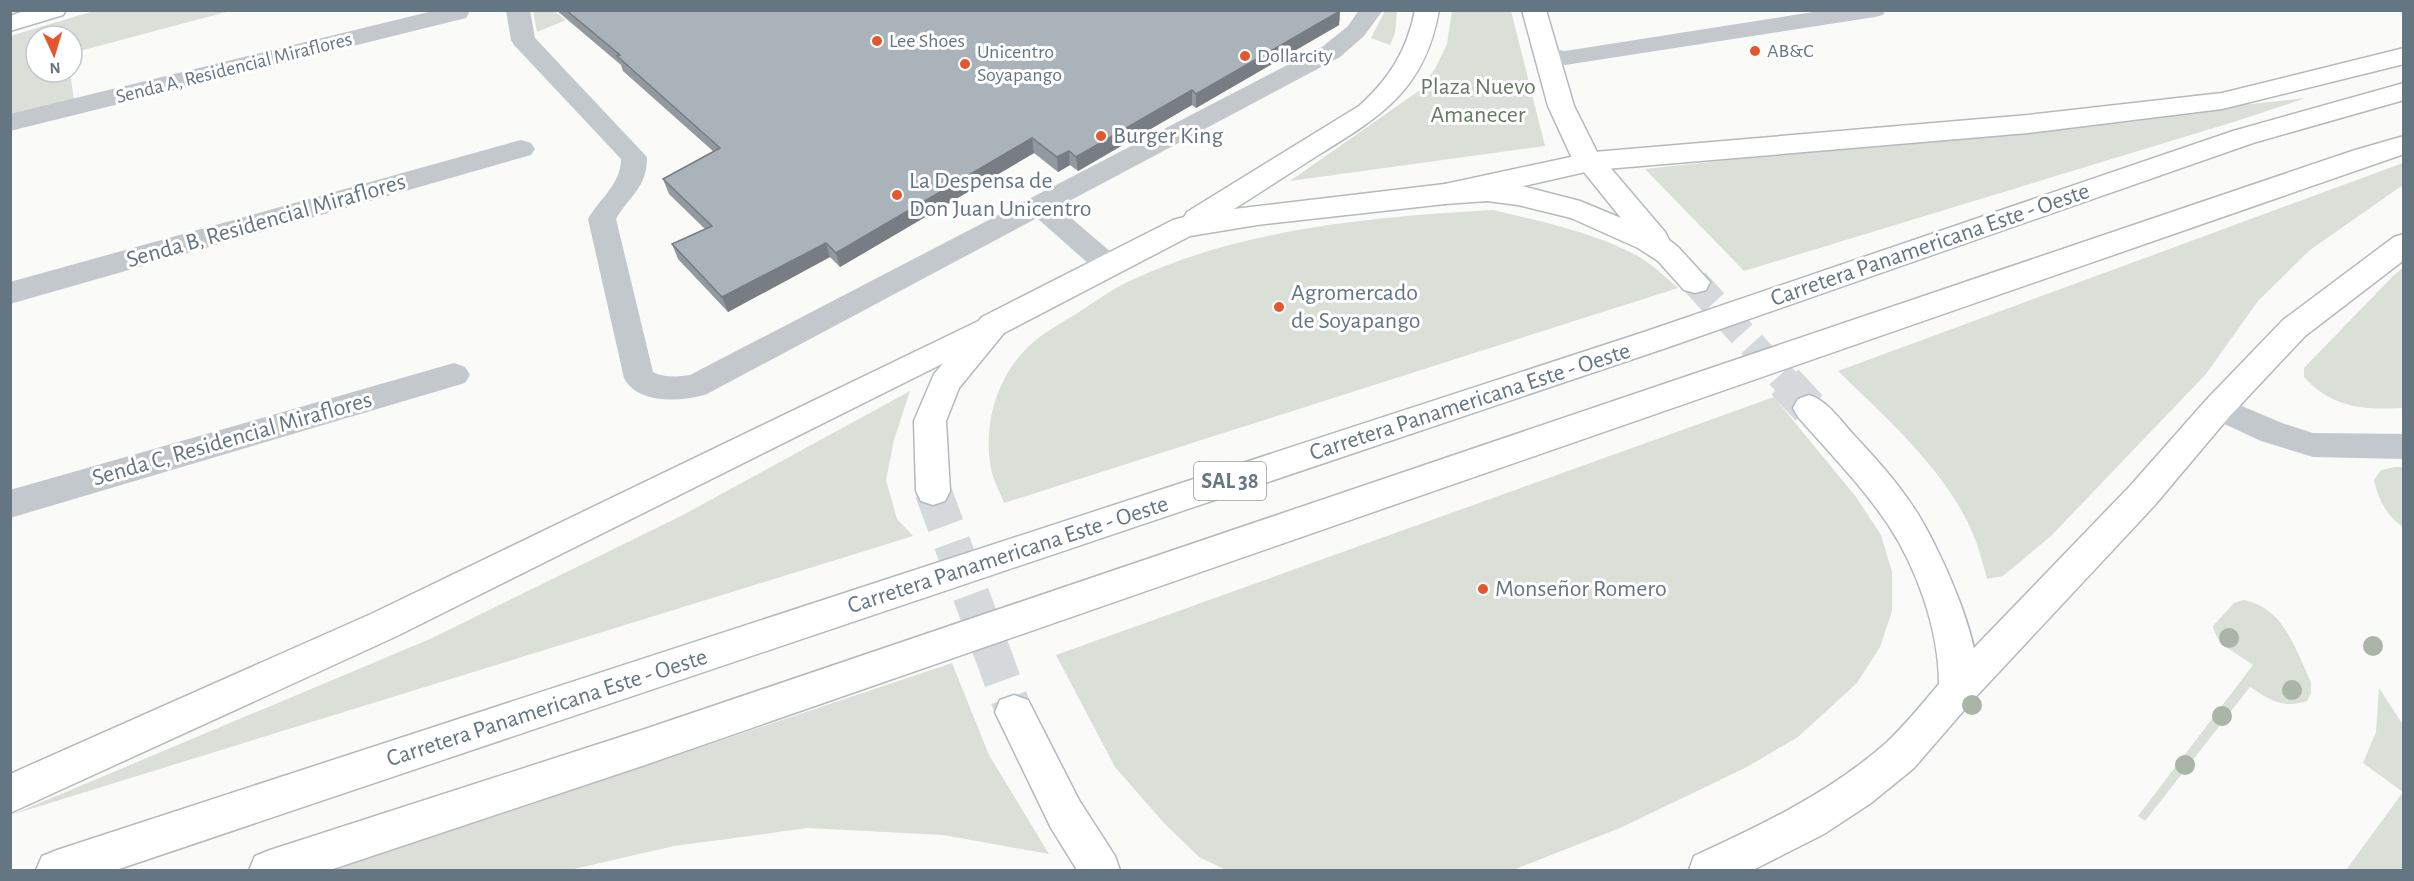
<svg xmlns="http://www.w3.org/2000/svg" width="2414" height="881" font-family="'Alegreya Sans',sans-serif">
<rect width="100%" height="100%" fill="#fafaf8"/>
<!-- green -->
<g fill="#dadfd7">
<polygon points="94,11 230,11 72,53 72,36 36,36 36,72 70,72 75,108 11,123 10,36"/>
<polygon points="533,11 554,11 566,20 537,32"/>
<polygon points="1385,11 1397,11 1395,33 1390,45 1371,38"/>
<polygon points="1452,11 1511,11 1545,146 1290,181 1420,90 1436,67 1447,44"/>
<polygon points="2306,98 2240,120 1744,271 1645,169"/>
<path d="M2403,163v22l-93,65 -52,51 -52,73 -155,162 -48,40 -16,3c-4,-15 -8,-31 -14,-45 -26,-63 -87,-116 -135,-163z"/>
<path d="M1493,210c46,11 94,21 137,42 18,8 33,23 48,36l-674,215c-4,-11 -11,-23 -13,-34 -9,-50 9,-103 50,-133 11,-8 23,-15 35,-22 18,-12 38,-26 58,-35 111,-51 239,-62 359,-69z"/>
<path d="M2403,268v140c-38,2 -72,0 -99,-31v-9l91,-94z"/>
<polygon points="910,391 894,440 886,480 897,519 913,536 11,815 430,639 681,516"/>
<polygon points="1774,397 1856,497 1881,535 1892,572 1892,611 1880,647 1857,683 1798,737 1747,767 1620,828 1513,870 1226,870 1199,857 1164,823 1115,767 1056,655"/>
<path d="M2395,467h8v60c-16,-10 -25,-28 -29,-47l7,-10z"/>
<path d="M2243,600c41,7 52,49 68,82v11l-4,8c-24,8 -37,-1 -57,-14l-105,134 -7,-5 115,-151c-14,-11 -37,-19 -40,-39l21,-23z"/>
<polygon points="952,663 989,755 1049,854 943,835 808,828 674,846 570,870 335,870"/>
<polygon points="2379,688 2403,725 2403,870 2346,870 2403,792 2363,763 2376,732"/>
</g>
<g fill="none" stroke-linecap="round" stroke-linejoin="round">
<!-- secondary-tunnel-far1 -->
<polyline stroke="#d5d9db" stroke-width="28" stroke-dasharray="28 14" stroke-linecap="butt" points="1695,282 1787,383"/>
<!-- secondary-tunnel -->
<g stroke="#d5d9db" stroke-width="37" stroke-dasharray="37 18" stroke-linecap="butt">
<polyline points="1785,382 1809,408"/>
<polyline points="933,491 1014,712"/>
</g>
<!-- secondary casing -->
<g stroke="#b3babf" stroke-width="3">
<g id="secondary">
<polygon points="27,10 66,10 63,15 10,31 10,16"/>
<path d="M1415,10h24c-14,79 -56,105 -119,144 -29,18 -57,37 -86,55l211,-25 42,-1 31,2 62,16 41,17 -50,-62 -23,-50 -26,-96h24l28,96 23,46 68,80 4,8 9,7 32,35 -4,8 -11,3 -11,-3 -26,-29 -20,-13 -67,-30 -53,-13 -31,-4 -42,3 -188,21 -67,11 -186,97 -45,55 -13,33 4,70 -5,10 -12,4 -12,-4 -5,-10 -2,-70 20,-47 48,-57 191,-97 11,-3 3,-5 172,-106c30,-27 48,-55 56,-96z"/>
<path d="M1809,395c19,6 31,25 44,39 21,23 42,45 59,71 25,36 73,141 65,184 -1,5 -4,9 -6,13l-57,66 -43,35 -47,31 -71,36h-64l5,-14c68,-31 137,-64 193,-114 19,-18 35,-38 52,-58 0,-54 -22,-116 -52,-161 -26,-38 -59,-72 -89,-106l-5,-9 5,-9z"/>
<polygon points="1014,695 1028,700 1079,800 1115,856 1120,870 1077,870 1051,828 995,712 1000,700"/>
</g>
</g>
<!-- highway casing -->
<g stroke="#b4b9bd" stroke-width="3">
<g id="highway">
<polygon points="2404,48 2404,64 2222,109 2028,133 1594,170 1445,204 1435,201 1431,194 1435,187 1445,184 1594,152 2028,115 2222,93"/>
<polygon points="2404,83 2404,100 2253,143 1666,348 116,870 36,870 42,856 57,850 1644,332 2233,131"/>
<polygon points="2404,136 2404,154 645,765 330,870 249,870 255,856 270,850 645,729 2355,150"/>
<polygon points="2404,234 2404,260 2305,336 2229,417 2154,506 1971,702 1958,707 1945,702 1939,690 1945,678 2130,486 2207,399 2283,320 2394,237"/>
<polygon points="993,314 1004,317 1008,325 1004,333 397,636 10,813 10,774 371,614"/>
</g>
</g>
<!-- lane -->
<g fill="#c3c8cc" fill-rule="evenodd">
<path d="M506,10h24l5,28 112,119c0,31 -17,38 -31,62l37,153c11,6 24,5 37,3l632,-328 26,-21 11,-16h24l-19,26 -24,21 -282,150 60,51 4,7 -4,7 -10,3 -10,-3 -61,-54 -330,176c-25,8 -69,11 -83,-16l-36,-159c12,-21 33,-35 33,-60l-107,-114 -3,-5z"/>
<polygon points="1826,10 1886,10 1883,15 1875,17 1565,65 1539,60 1536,55 1539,50 1548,48 1565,51"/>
<polygon points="2218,396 2282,423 2313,433 2404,434 2404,459 2313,457 2261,441 2207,416 2203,408 2207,400"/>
</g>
<!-- street -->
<g fill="#c3c8cc" fill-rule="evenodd">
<polygon points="437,10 468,10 469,13 466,18 10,131 10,114"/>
<polygon points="521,140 531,143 535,149 531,155 10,304 10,282"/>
<polygon points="454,363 465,367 470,375 465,383 10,518 10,490"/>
</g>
<!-- secondary -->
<use href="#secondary" fill="#fff" fill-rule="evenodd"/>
<!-- highway -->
<use href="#highway" fill="#fff" fill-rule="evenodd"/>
</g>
<!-- trees -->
<g fill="#aab4a7">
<circle cx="2229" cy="638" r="10"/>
<circle cx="2373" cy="646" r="10"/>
<circle cx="2292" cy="690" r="10"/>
<circle cx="1972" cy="705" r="10"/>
<circle cx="2222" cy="716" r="10"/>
<circle cx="2185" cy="765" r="10"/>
</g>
<!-- wall -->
<polygon fill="#929a9f" points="556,10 1340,10 1340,11 1339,25 1196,108 1192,105 1078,171 1070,165 1058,172 1034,153 840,267 830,257 728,312 678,259 672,244 705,229 669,194 663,179 714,152 623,71 621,65"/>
<!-- shaded-wall -->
<g fill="#777d82">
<polygon points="1340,11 1339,25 1196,108 1196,94"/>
<polygon points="1192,90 1192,105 1078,171 1076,157"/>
<polygon points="1032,138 1034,153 840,267 836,253"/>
<polygon points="1069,151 1070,165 1058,172 1057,157"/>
<polygon points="826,243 830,257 728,312 722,297"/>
</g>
<!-- building -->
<polygon fill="#aab3b9" stroke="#777d82" stroke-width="1.5" points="566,10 1340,10 1340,11 1196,94 1192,90 1076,157 1069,151 1057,157 1032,138 836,253 826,243 722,297 672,244 712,226 663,179 720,148 617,56 620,55"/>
<!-- markers -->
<g fill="#e4572e" stroke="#fff" stroke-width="2">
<circle cx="877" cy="41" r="6"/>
<circle cx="1755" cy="51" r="6"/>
<circle cx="1245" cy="56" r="6"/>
<circle cx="965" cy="64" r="6"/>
<circle cx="1101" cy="136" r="6"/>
<circle cx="897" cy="195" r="6"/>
<circle cx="1279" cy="307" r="6"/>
<circle cx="1483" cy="589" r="6"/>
</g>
<g text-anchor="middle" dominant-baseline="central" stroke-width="6" stroke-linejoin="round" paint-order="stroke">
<!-- far-poi labels -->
<g font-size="20" fill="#657683" stroke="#fff" text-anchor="start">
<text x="889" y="41">Lee Shoes</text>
<text x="1767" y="51">AB&amp;C</text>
<text x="977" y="52">Unicentro<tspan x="977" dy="23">Soyapango</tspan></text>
<text x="1257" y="56">Dollarcity</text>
</g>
<!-- far-street labels -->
<g font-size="20" fill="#657683" stroke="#fff">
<text transform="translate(234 68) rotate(-14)">Senda A, Residencial Miraflores</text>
</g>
<!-- shield labels -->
<rect fill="#fff" stroke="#939fa8" stroke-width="1.5" x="1194" y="462" width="72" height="38" rx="4.5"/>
<g font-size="22" font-weight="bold" fill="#657683">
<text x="1230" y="481">SAL 38</text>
</g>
<!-- park labels -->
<g font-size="24" fill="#687a64" stroke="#fff">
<text x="1478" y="87">Plaza Nuevo<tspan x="1478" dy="28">Amanecer</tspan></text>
</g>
<!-- poi labels -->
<g font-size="24" fill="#657683" stroke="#fff" text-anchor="start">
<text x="1113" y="136">Burger King</text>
<text x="909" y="181">La Despensa de<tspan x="909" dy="28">Don Juan Unicentro</tspan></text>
<text x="1291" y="293">Agromercado<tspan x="1291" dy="28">de Soyapango</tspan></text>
<text x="1495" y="589">Monseñor Romero</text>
</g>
<!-- street labels -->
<g font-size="24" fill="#657683" stroke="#fff">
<text transform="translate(266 221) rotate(-16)">Senda B, Residencial Miraflores</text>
<text transform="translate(1930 245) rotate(-19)">Carretera Panamericana Este - Oeste</text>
<text transform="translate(1470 402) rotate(-18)">Carretera Panamericana Este - Oeste</text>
<text transform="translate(232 439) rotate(-16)">Senda C, Residencial Miraflores</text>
<text transform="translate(1008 555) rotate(-18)">Carretera Panamericana Este - Oeste</text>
<text transform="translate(547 708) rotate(-18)">Carretera Panamericana Este - Oeste</text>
</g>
</g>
<!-- border -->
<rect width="2414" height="881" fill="none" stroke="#657683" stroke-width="24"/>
<!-- north arrow -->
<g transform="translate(54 54) rotate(176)"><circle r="28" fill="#ffffff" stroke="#c1c8cd" stroke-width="1.5"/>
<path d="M0-4.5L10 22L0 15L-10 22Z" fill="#e4572e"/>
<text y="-9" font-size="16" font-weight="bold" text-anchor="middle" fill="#657683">N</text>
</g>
</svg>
